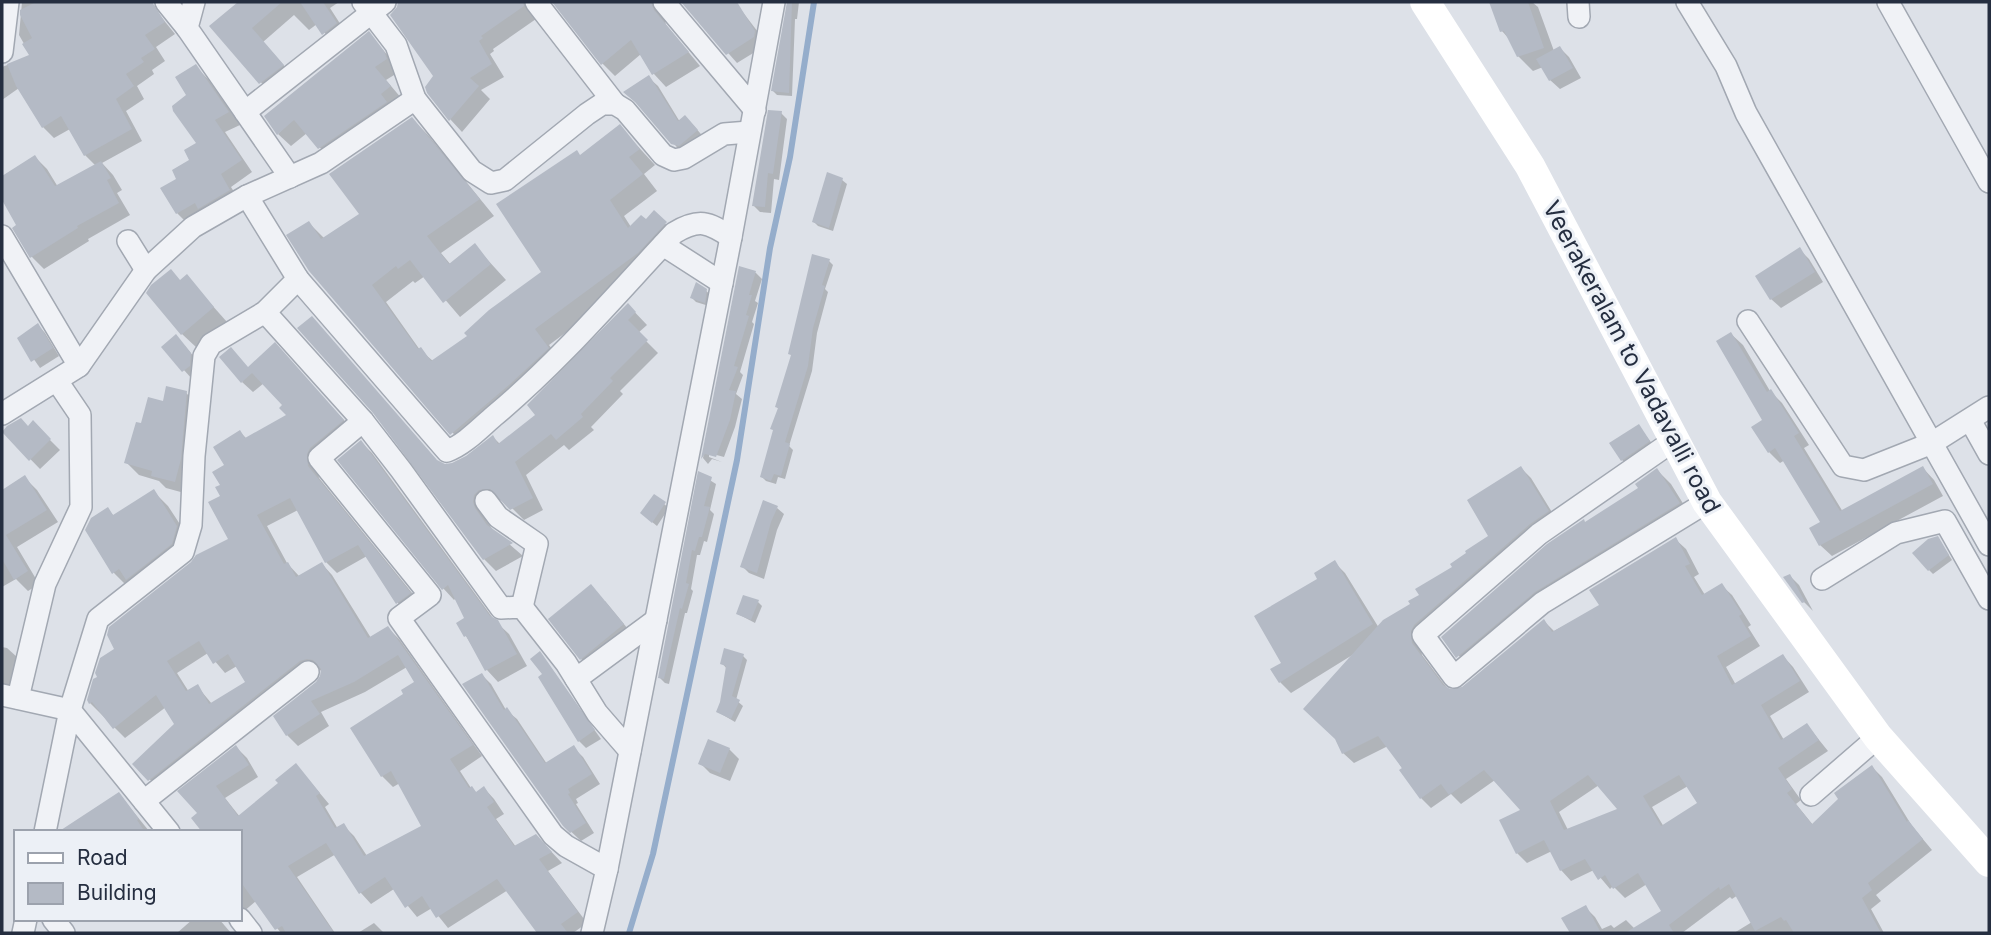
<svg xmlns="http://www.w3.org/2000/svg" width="1991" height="935" font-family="Inter,sans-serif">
<rect width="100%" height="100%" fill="#dde1e8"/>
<!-- shadow -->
<g fill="#0003" fill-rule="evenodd">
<polygon points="22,2 149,2 175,34 156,47 165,61 152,70 154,74 137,86 144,99 126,111 142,141 102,163 113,175 122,190 117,193 130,215 88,239 89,241 44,269 32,257 19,225 2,197 2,178 35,157 47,169 58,187 96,166 85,155 70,129 54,138 43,127 19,88 2,100 2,67 31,56 19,35"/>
<polygon points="240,2 339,2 330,8 348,36 336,46 317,24 309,30 294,15 263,42 295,78 273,96 212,26"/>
<polygon points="391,2 545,2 536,19 493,49 494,51 490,54 504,77 481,90 490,99 462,132 450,119 435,76 399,2"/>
<polygon points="555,2 655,2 663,12 666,25 700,66 666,87 654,74 641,54 615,76 602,63"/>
<polygon points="683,2 735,2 758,32 764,42 763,47 737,63"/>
<polygon points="788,2 799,2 797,19 795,19 792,96 777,95 773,91"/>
<polygon points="1498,2 1532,2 1538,7 1554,51 1560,48 1569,57 1581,78 1560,89 1550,80 1543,67 1533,71 1518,56 1510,40 1502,31 1492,4"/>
<polygon points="369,34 397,66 399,72 386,80 402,99 332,161 307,133 291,146 278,134"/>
<polygon points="196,67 208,79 240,125 225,132 252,172 231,187 241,203 189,225 177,213 179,179 192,160 199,144 188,96"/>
<polygon points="649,78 658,86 680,122 694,126 706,140 682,153 642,107 625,93"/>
<polygon points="781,113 787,119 779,180 774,179 771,213 760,212 754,206"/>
<polygon points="412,119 428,135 494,216 441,253 451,265 475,246 506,280 460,317 425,276 415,283 413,281 386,302 420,350 433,361 469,336 544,272 580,157 620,127 655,165 644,174 657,191 624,216 631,227 646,222 654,213 681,239 653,268 549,345 563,364 467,449 310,270 309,223 324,238 362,215"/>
<polygon points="842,180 847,184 833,231 818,226 814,222"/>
<polygon points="1800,250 1809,259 1823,282 1781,308 1771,299"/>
<polygon points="829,261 833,265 825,289 828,292 817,333 812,371 789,446 793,450 785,479 778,477 776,484 766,481 762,477 779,410 777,407"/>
<polygon points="740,268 756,273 762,279 755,301 758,303 752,322 754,324 740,372 743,375 736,394 742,399 735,427 724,457 709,453 709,457 722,462 712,459 708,464 703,458"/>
<polygon points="187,277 227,322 197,348 182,334"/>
<polygon points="706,291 711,295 709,306 696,302 692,298"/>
<polygon points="628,305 647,325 638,333 658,353 620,391 623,394 591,427 594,430 569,450 564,445 526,475 543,510 524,520 504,500 491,501 484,515 487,522 494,531 523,556 496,571 484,559 312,318 439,463 445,466 453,465 467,458 493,437 500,444 538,415"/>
<polygon points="38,325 45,333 59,356 40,368 19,338"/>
<polygon points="1731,334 1743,345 1770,391 1782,403 1809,445 1804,448 1843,512 1923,468 1934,480 1943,496 1832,556 1820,545 1823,522 1785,460 1780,463 1769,452 1764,421"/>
<polygon points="185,346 200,364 193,380 163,347"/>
<path d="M285,356l69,75 -37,35 2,12 102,126 -13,9 -10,-10 -31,-47 -30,17 -11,-11 -28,-52 -31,16 20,37 12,13 23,-12 10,11 39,63 17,-10 11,11 83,117 -22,15 11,17 6,5 7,-5 10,11 10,15 -8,5 20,28h31l15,16 -14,8 39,52 -14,10h-34l-31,-43 -60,38 -16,-20 -15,9 -23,-28 -23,15 -10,-11 -25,-39 -39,23 38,56h-54l-25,-32 -13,11 -3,-4v-76l-40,-19 36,-66 11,11 11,19 -33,21 15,19 40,-34 16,-18 33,39 -4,3 13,22 5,-4 11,11 13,20 57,-29 -24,-44 -7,4 -11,-11 24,-82 11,-11 -10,-16 -42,25 -44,20 8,14 -31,20 -11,-11 30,-51 6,-14 -11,2 -152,118 -25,-26 41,-40 -10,-17 -41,31 -35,-35 26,-54 114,-109 -8,-55 5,-19 13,-34 7,7 42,-24 -5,-10 -20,-22 -11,9 -11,-10 7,-14zM208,653l17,20 12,-7 10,16 -35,22 -15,-18 -8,6 -12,-19z"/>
<polygon points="186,393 200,406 188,494 166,488 159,481 139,475 126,462 143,425 164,403"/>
<polygon points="33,423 60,450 40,469 4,432 28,428"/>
<polygon points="1639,427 1658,451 1632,469 1622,460"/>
<polygon points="361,442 372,453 495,621 509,634 527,666 498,682 487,670 466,636 466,619 456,598 454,600 443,588"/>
<path d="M1521,468l10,10 27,44 -138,120 2,13 25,33 8,4 8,-3 81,-68 10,10 47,-25 74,-67 11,10 13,25 -5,3 11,18 16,-10 11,10 19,30 -3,2 12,19 -34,21 10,18 47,-29 10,11 16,25 -39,24 14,24 23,-15 21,26 -42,28 15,21 -5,4 17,21 59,-58 10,10 30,49 20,24 -56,45 5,6 -10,8 13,24h-150l18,-11 -14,-27 -6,4 -2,-2 -48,36h-110l-8,-14 21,-12 10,10 7,12 9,-4 3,3 12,-8 9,9 28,-17 -16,-28 -22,14 -12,-12 -3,3 -16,-19 -23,11 -10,-11 -9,-19 -25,12 -10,-10 6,-42 -28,-31 -34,24 -10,-10 -20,14 -10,-10 -33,-52 -34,17 -11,-10 11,-99 -63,39 -11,-11 4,-19 36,-84 15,-16 10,10 34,55 33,-23 78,-69zM1599,785l21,25 -52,20 -9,-18zM1688,786l12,18 -36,23 -12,-20z"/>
<polygon points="1657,470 1671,484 1692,518 1549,605 1471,670 1443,637 1586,523 1640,489"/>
<polygon points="700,474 716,484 710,510 714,514 707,542 704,541 700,555 697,555 691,589 693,591 687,613 685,613 669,684 665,683 660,678"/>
<polygon points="25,478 37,490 58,522 17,547 39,584 28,591 16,579 2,587 2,520 11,515 2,500 2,492"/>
<polygon points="153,491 168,506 191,541 128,587 114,573 107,509 114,516"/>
<polygon points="664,504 669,508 657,526 646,517"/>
<polygon points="777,508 784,514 777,530 764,579 749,573 742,566"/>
<polygon points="1938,538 1952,560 1933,574 1929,570"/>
<polygon points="1790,576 1799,585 1813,611 1804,602"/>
<polygon points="605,601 637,640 595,673 581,659"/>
<polygon points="758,602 762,606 755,623 738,614"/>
<polygon points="2,647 7,648 17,657 9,691 2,689"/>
<polygon points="539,653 601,739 586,748 579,741 545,675"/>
<polygon points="743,656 747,660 736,700 743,706 735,722 718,712 722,703 727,669 722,663"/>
<polygon points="482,675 491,684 506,710 517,719 547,764 574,748 583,757 600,784 576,799 578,803 576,804 594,833 581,841 564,825"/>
<polygon points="729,749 739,759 730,781 710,773 700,763"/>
<polygon points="119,794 149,831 61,832"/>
<polygon points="193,919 219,919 231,933 177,933"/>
<polygon points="374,923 384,933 358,933"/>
</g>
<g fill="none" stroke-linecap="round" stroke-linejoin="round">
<!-- stream -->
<polyline stroke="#95adcb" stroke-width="6" points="629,933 653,854 737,460 770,248 790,157 814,2"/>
</g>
<!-- building -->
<g fill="#b4bac5" fill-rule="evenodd">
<polygon points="36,2 152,2 165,22 145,35 155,49 141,58 144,62 126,74 134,86 116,99 132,129 84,156 61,116 42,128 16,86 7,64 29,55 22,44 32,38 20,15 20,10"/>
<polygon points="238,2 282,2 252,28 284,65 259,84 209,26"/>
<polygon points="300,2 323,2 337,23 322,35"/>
<polygon points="398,2 523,2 524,6 481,36 483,38 479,41 492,64 470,78 479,86 449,121 427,93 425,87 433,76 390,15 397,7"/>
<polygon points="552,2 651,2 654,10 689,52 652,75 631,40 601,65"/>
<polygon points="681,2 737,2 755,31 754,37 726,55"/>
<polygon points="787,2 792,2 789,93 771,91"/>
<polygon points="1489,2 1528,2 1544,48 1517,57 1504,31 1500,32"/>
<polygon points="369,31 384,51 387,59 375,67 391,86 381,94 387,102 318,149 294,120 277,135 264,116"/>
<polygon points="1560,46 1573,68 1549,81 1536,59"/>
<polygon points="196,64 229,112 215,120 242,160 221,174 230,190 198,209 195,203 176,214 160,188 176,179 172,170 189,160 184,150 196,143 173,111 172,106 186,95 175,77"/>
<polygon points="649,75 678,121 685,115 698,130 679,146 671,144 635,102 623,92"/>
<polygon points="768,110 782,111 773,174 768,173 765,207 752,206"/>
<polygon points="412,117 480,199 427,236 449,264 475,243 491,264 443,303 410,260 398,269 396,266 372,285 418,349 421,347 431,361 467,336 464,333 489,310 541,272 496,204 577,150 580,155 620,124 640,149 629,157 643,174 610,200 628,228 641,215 646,219 654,210 667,222 638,253 535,329 549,348 509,385 450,435 309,271 286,235 309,221 321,239 359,214 329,174"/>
<polygon points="35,155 55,186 101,161 111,178 107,180 119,203 77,226 78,228 30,258 12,228 16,225 2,200 2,176"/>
<polygon points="827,172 843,178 829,228 812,222"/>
<polygon points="1800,247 1815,272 1770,300 1755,276"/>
<polygon points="812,254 830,259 822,285 825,286 813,328 808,366 785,442 790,444 781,476 774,474 771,481 760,477 773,430 770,429 778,408 775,407 791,355 788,354"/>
<polygon points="739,266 756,271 749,295 752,295 746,315 749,316 734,366 738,367 729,390 736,391 730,420 716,457 705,454 701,459"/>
<polygon points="171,269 180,280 187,274 214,307 181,335 146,293 151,285"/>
<polygon points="696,282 707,289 705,303 690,298"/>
<polygon points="628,303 636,312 628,320 648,340 610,378 613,381 581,414 583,417 556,440 551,434 515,462 533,498 510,510 490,489 479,490 474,495 473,502 475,508 487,525 513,543 483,560 373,413 297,328 312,316 437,460 445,464 452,463 466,456 493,435 498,444 535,415 527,405"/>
<polygon points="38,323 53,348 31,362 17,338"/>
<polygon points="1731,332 1767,392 1771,389 1799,433 1794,436 1840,511 1923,466 1933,484 1819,546 1809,528 1820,522 1775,448 1768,453 1751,427 1762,420 1716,341"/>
<polygon points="176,334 191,353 190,366 182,372 161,347"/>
<path d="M275,342l69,78 -34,28 -3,6 1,12 103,127 -15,11 -38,-59 -33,18 -35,-65 -33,17 27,49 4,-2 8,15 26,-15 46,76 20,-12 85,119 -23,14 19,29 3,-2 4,6 8,-6 10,16 -7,5 27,39 22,-12 16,18 -13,7 39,53 -17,12 7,9h-31l-40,-54 -61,39 -14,-22 -17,12 -20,-31 -26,17 -33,-51 -38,23 46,67h-48l-4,-7 -7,4 -35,-49v-49h-38l-11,-14 6,-5 -20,-22 59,-46 13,20 -33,21 22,30 40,-33 -3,-3 21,-17 24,30 -4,3 19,32 9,-5 20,33 57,-30 -30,-55 -10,6 -31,-49 53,-34 -2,-4 13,-8 -16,-27 -44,27 -43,19 9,13 -34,22 -13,-20 43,-34 4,-6 1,-7 -8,-9 -6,-1 -7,2 -152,120 -16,-17 42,-40 -18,-29 -43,34 -21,-27 -3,2 -2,-4 6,-21 4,-2 -2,-4 5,-15 14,-9 -7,-14 2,-8 82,-65 5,-7 32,-16 -20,-37 12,-6 -5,-9 5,-2 -8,-13 12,-7 -11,-18 27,-17 5,8 41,-23 -7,-7 3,-3 -30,-32 -11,10 -22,-26 12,-10 17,20zM199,641l14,23 15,-10 17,28 -36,22 -11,-20 -12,7 -19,-30z"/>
<polygon points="166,386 187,391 181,459 175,482 151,476 152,471 124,463 136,422 141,423 148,397 163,401"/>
<polygon points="21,418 28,426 33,420 51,439 29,461 2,432 7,426"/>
<polygon points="1639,424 1650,441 1621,461 1609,443"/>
<polygon points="361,440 490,616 498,620 517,654 485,671 466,636 464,637 456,623 464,618 448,585 442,590 337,460"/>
<path d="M1521,466l28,45 -19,13 -116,101 -3,6 1,12 31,42 7,4 12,-2 82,-68 8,13 47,-27 -10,-15 87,-53 14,27 -5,2 17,29 20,-12 20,31 -3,2 12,20 -34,20 15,29 51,-31 17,27 -39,24 20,35 26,-17 12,17 -41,28 14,21 -5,4 25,31 26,-25 -4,-6 38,-28 35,57 1,-2 15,19 -55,44 4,7 -10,8 19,35h-87l-8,-13 -2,1 -3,-4 -26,14 -26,-47 -9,6 -1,-3 -50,38 5,8h-49l36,-22 -23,-38 -25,16 -8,-14 -7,5 -13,-21 -25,12 -16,-31 -28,14 -17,-34 21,-10 -36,-40 -35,25 -8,-11 -21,15 -21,-29 3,-2 -24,-32 -36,18 -7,-15 -32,-30 80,-89 27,-16 -2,-3 11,-6 -4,-6 37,-22 -2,-3 16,-11 -1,-2 23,-15 -21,-36zM1588,775l29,34 -53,21 -14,-29zM1679,775l18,28 -36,23 -18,-30z"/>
<polygon points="1657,468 1680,503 1535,592 1456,658 1441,637 1547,544 1584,519 1585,522 1638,488 1635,484"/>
<polygon points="698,471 712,477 704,506 710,507 702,537 699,537 695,551 692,550 686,583 689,584 682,609 680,608 664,679 658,678"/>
<polygon points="25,475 47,510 6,535 28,571 14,580 2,559 2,490"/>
<polygon points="154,489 177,526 172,544 126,580 119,569 112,574 85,530 91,518 108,507 113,515"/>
<polygon points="654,494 666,502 652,523 640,513"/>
<polygon points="763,500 778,506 771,522 757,573 740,567"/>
<polygon points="1938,536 1949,555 1928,571 1912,553 1928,539"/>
<polygon points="1335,560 1373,624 1279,683 1270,669 1281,663 1254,616 1317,579 1314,573"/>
<polygon points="1790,574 1805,602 1802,603 1783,577"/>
<polygon points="591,584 624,624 580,660 548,619"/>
<polygon points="743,595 759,600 751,620 736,614"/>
<polygon points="724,648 744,654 732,696 740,700 731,719 716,712 720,702 726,666 720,664"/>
<polygon points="540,651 595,730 578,742 538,677 542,674 530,659"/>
<polygon points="482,673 504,710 507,707 545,763 574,745 592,774 568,789 570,793 568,794 586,823 570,833 563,826 462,684"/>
<polygon points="708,739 730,748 720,773 698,764"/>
<polygon points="119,792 139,819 137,820 145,832 58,832"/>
<polygon points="1586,905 1601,933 1570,933 1561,918"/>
</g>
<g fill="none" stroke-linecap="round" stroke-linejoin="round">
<!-- street casing -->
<g stroke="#a2a8b2" stroke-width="24">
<g id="street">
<polyline points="166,2 187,28"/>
<polyline points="194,2 187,28 290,177"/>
<polyline points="363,2 396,45 415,99 472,171 491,183 505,180 587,114 602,104 615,104 625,110 663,155 674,160 684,158 724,134 749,132"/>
<polyline points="536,2 615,104"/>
<polyline points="664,2 755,110"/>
<polyline points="1578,2 1579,17"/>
<polyline points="1687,2 1726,66 1746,113 1989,545"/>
<polyline points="1888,2 1989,182"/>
<polyline points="2,52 8,2"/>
<polyline points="245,112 385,2"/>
<path d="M247,196l51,83 149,172c17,-6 33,-23 47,-35 66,-55 121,-120 180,-183 25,-15 34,-11 57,4"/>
<polyline points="2,236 79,366"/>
<polyline points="128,241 146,270"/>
<polyline points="663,245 722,283"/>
<polyline points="265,312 363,421 401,470 501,608 522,607 566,663 597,713 630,751"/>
<polyline points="1748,321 1843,466 1864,470 1932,443 1989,407"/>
<polyline points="2,414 79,366 146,270 193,227 247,196 321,163 415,99"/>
<polyline points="1970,420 1989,454"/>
<polyline points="363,421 319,458 430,595 399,618 553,835 566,846 607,869"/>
<polyline points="1673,441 1539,534 1423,635 1454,677 1542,603 1707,502"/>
<polyline points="486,501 498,517 537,544 522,607"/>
<polyline points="1822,579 1896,533 1945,521 1989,599"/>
<polyline points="576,679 656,620"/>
<polyline points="2,695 70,710 98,619 183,552 191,525 194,456 204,356 211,344 265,312 298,279"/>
<polyline points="18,698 45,584 81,507 80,415 57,381"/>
<polyline points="1811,795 1878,737"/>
<polyline points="144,801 308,672"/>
<polyline points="45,832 70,710 169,832"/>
<polyline points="53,919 64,933"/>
<polyline points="240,919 251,933"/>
<polyline points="23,933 26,919"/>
<polyline points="592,933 607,869 731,237 774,2"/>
</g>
</g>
<!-- street -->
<use href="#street" stroke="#f0f2f6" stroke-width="21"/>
<!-- secondary -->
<polyline stroke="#fff" stroke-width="30" points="1425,2 1530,166 1707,502 1878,737 1989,862"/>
</g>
<g text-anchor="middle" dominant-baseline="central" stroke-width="6" stroke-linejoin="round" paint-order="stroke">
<!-- street labels -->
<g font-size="24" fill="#252e40" stroke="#ecf0f6">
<text transform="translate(1632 357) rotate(62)">Veerakeralam to Vadavalli road</text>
</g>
</g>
<!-- border -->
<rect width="1991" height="935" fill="none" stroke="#252e40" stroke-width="7"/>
<!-- legend -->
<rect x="14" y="830" width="228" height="91" fill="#ecf0f6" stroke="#9ca2ad" stroke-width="2"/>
<rect x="28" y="853" width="35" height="10" fill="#ffffff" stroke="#9ca2ad" stroke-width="2"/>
<text x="77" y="865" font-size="21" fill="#252e40">Road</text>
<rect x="28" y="883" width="35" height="21" fill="#b4bac5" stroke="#9ca2ad" stroke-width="2"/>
<text x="77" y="900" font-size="21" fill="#252e40">Building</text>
</svg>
